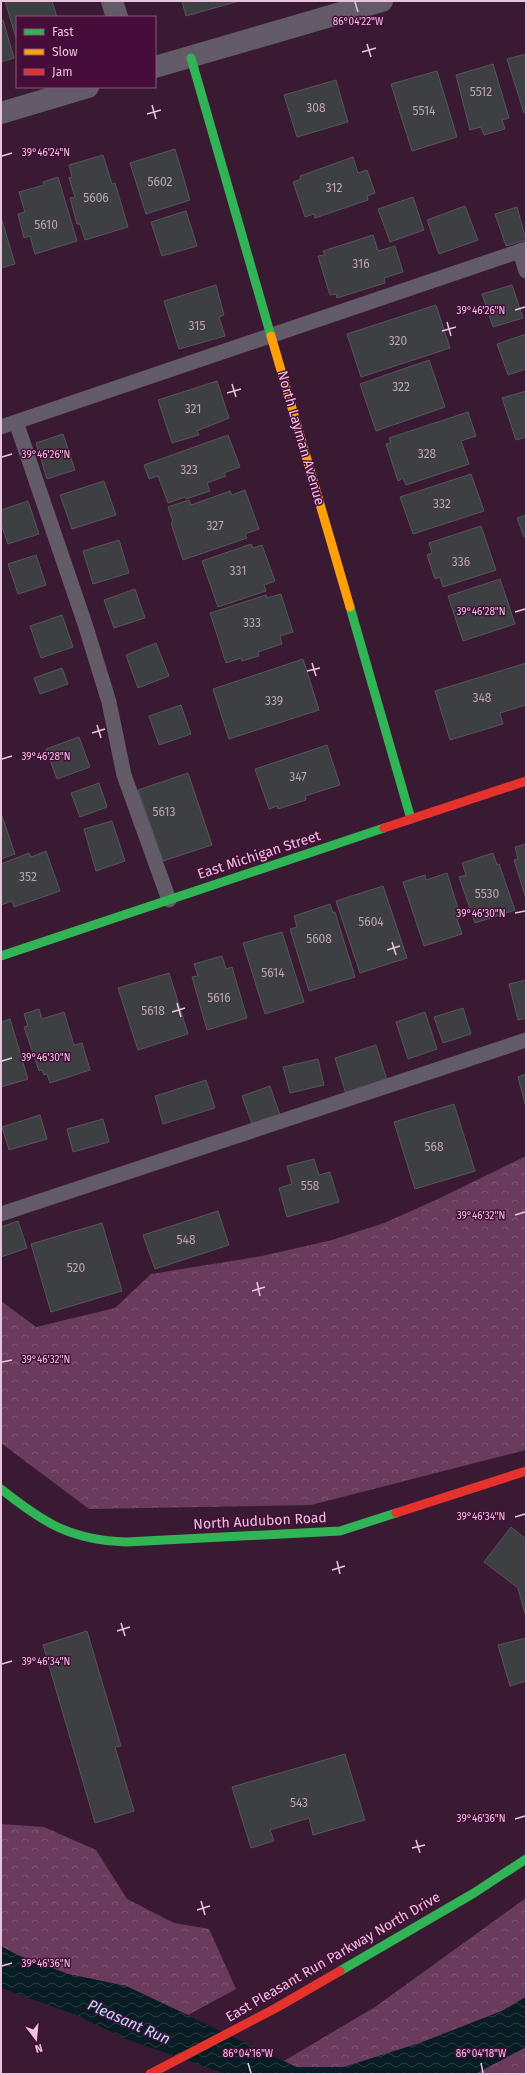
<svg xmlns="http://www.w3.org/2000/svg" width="527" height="2075" font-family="'Fira Sans',sans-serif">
<defs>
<pattern id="forest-crowns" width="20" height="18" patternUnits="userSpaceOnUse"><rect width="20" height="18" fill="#6a3b5d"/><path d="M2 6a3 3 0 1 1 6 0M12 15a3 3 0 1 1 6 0" fill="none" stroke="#7f5674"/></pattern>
<pattern id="water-waves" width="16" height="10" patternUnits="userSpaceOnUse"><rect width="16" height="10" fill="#081c24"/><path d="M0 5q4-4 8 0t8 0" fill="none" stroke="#2c3c43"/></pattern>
</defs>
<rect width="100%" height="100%" fill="#3a1a33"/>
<!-- forest -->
<g fill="url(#forest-crowns)">
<polygon points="526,1156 526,1450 311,1505 89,1509 1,1443 1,1301 36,1327 115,1308 151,1274 262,1256 332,1240 384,1223 436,1200"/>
<polygon points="1,1824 44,1827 96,1850 127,1899 174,1923 209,1929 236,1989 188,2015 126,1986 68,1974 17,1955 1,1946"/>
<polygon points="526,1898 526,1997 502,2011 420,2043 344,2067 296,2067 284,2061 375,2007"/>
<polygon points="526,2047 526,2074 475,2074"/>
</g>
<!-- water -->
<polygon fill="url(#water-waves)" points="1,1946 17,1955 68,1974 126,1986 296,2067 344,2067 420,2043 502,2011 526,1997 526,2047 475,2074 225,2074 126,2039 76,2015 1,1988"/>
<!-- building -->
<g fill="#3d3f43" stroke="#55565a">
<polygon points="5,1 52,1 57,17 17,17 17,41"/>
<polygon points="182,1 239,1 186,16"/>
<polygon points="1,20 3,20 14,58 1,62"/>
<polygon points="526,54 526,112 524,113 507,59"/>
<polygon points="493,64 509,118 502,120 505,129 484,135 481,127 470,130 456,75"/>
<polygon points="437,71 457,137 412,151 391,84"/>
<polygon points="336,80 348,122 297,137 284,95"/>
<polygon points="175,149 190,200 146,214 130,163"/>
<polygon points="103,155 112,184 115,183 128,227 85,240 80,224 77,224 70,198 75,197 69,178 72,177 69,165"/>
<polygon points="353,157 358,173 367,170 375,193 367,196 368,200 315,218 314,214 305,217 293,182 301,179 300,176"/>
<polygon points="58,177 77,241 35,254 30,236 24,238 18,214 25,212 19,192 44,185 43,182"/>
<polygon points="413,197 424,230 390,242 378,209"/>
<polygon points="465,206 478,240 439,254 427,220"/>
<polygon points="517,207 526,240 506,246 495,214"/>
<polygon points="186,211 197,246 162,256 151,222"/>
<polygon points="1,217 15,264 1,268"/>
<polygon points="373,235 378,251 395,246 403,272 384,278 385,283 337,298 336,294 330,295 318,256 325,255 323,251"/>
<polygon points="216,285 224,315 219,317 225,336 179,349 164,301"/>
<polygon points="512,285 523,318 493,327 482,294"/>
<polygon points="436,305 450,348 361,377 347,334"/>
<polygon points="526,334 526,369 508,375 497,344"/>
<polygon points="429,360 445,407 376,431 360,384"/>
<polygon points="217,381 229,418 197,431 199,435 172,443 158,400"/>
<polygon points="526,391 526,437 516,440 502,398"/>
<polygon points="468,412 476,436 461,441 469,464 406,485 403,478 398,481 386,444 391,443 389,438"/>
<polygon points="63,434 75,470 47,479 36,443"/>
<polygon points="228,435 240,467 224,473 226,476 207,483 210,491 186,499 185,497 168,503 158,476 149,479 144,465"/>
<polygon points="471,474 484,511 413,534 400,497"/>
<polygon points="104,481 116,515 72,529 60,495"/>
<polygon points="245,490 259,529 245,534 247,538 183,560 171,523 173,522 168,507 189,500 191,505 230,491 232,495"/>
<polygon points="28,501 39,534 8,544 1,524 1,510"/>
<polygon points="526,515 526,536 524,537 517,518"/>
<polygon points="481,526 496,570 443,587 440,577 435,579 427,555 432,553 429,543"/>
<polygon points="119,540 129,573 93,584 83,551"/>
<polygon points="251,544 253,548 262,545 275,581 264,585 266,591 218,607 202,561"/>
<polygon points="36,555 46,585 18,594 8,564"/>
<polygon points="500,579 515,624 463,641 448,596"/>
<polygon points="135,589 145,618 114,628 104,600"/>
<polygon points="281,594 293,632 280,636 282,644 258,652 259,656 242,661 241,658 226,663 210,613 266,595 267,598"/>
<polygon points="62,615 73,647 41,658 30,626"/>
<polygon points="156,643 169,676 138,688 126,655"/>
<polygon points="303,659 319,710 229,739 213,689"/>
<polygon points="526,663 526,705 500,713 503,724 450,740 435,691"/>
<polygon points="62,668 68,684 40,694 34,678"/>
<polygon points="181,705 191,734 159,745 149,716"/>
<polygon points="79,737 90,767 57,779 46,749"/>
<polygon points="327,745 340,785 305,796 306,800 278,809 277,806 269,809 255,769"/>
<polygon points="188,773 212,845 163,861 138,790"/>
<polygon points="99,783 107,807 80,817 71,793"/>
<polygon points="2,816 15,854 1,859 1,817"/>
<polygon points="112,821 125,861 96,871 84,829"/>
<polygon points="526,844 526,899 514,860 518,859 515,847"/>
<polygon points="46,851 60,891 14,907 12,901 1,905 1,864 29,853 31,857"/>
<polygon points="493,853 497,865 499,864 515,910 475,923 459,877 466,875 462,863"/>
<polygon points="447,873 461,918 457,919 462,934 424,946 403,882 425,875 426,880"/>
<polygon points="383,886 407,958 360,973 336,901"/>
<polygon points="330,904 333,913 335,912 355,977 309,991 290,929 297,927 294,916"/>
<polygon points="282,932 304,1002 265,1014 243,943"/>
<polygon points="222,956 226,969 232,967 247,1018 207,1030 192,977 198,976 194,964"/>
<polygon points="169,973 188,1034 138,1050 118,988"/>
<polygon points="526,980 526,1018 518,1020 509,984"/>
<polygon points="463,1008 471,1034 443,1043 434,1017"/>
<polygon points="39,1009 42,1019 64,1012 74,1045 82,1043 90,1070 50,1083 47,1074 44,1075 42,1070 39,1071 24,1027 28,1026 24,1014"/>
<polygon points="425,1012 437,1049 408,1059 396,1022"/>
<polygon points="10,1019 28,1079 1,1087 1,1022"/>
<polygon points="376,1045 387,1080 346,1094 335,1058"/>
<polygon points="318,1059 324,1085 290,1093 283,1067"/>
<polygon points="526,1074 526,1107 518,1077"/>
<polygon points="206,1080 215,1108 163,1124 155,1096"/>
<polygon points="270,1086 280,1115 252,1124 242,1096"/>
<polygon points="454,1104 475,1171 415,1189 394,1122"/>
<polygon points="40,1115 47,1139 9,1150 2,1127"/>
<polygon points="103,1119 109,1142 73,1152 67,1129"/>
<polygon points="314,1159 319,1175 330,1172 339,1202 287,1217 279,1188 292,1184 287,1166"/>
<polygon points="218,1211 229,1245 155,1269 143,1235"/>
<polygon points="18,1221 27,1248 1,1257 1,1227"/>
<polygon points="102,1223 122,1291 51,1312 31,1244"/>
<polygon points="511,1527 526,1539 526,1617 518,1588 484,1562"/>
<polygon points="87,1631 121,1746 115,1747 134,1811 95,1823 43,1645"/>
<polygon points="526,1638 526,1681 510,1686 498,1645"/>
<polygon points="345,1754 365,1820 313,1835 309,1818 270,1830 274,1841 251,1848 232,1787"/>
</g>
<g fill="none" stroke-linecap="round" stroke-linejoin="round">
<!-- lane -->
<g stroke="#635b67" stroke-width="15">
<polyline points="520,251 526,271"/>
<polyline points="16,422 85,624 109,702 124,775 169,900"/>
<polyline points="1,427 526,249"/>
<polyline points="1,1214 526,1040"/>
</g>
<!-- street -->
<g stroke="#635b67" stroke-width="22">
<polyline points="112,1 117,17"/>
<polyline points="155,67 382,1"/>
<polyline points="1,113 88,87"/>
</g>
<!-- fast -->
<g stroke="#30b455" stroke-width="9">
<polyline points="191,58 271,336"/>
<polyline points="350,607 411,819"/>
<polyline points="1,956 384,828"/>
<path d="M1,1489c43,34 69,51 125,53l214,-11 56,-18"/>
<polyline points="340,1971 474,1893 526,1859"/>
</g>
<!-- slow -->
<polyline stroke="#ff9f0a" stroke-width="9" points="271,336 350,607"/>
<!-- jam -->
<g stroke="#e5322d" stroke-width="9">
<polyline points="384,828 526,781"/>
<polyline points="396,1513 526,1471"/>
<polyline points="150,2074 276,2008 340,1971"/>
</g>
</g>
<!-- ticks -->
<path fill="none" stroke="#e9c5dd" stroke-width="1.5" d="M355,2l3,10M367,44l4,13M362,52l14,-4M152,105l4,14M147,114l14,-4M2,156l10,-3M515,310l10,-3M447,322l4,14M442,331l14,-4M232,384l4,13M227,393l14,-4M2,457l10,-3M515,612l10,-3M312,663l4,13M307,671l13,-3M97,725l4,13M92,733l13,-4M2,759l10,-3M515,913l10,-2M392,942l4,13M387,950l13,-4M177,1003l4,14M172,1012l13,-4M2,1061l10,-3M515,1215l10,-3M257,1282l3,14M252,1291l13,-4M2,1362l10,-2M515,1517l10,-3M337,1561l3,13M332,1570l13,-4M121,1623l4,13M117,1631l13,-4M2,1664l10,-3M515,1819l10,-3M416,1840l4,13M412,1848l13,-3M201,1901l4,14M197,1910l13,-4M2,1966l10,-3M248,2063l3,10M481,2063l2,10"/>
<g text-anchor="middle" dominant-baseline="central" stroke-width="3" stroke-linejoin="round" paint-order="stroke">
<!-- number labels -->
<g font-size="12" fill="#bea4b6">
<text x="481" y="92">5512</text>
<text x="316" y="108">308</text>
<text x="424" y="111">5514</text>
<text x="160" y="182">5602</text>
<text x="334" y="188">312</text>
<text x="96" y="198">5606</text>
<text x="46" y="225">5610</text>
<text x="361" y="264">316</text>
<text x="197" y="326">315</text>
<text x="398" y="341">320</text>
<text x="401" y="387">322</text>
<text x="193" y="409">321</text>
<text x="427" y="454">328</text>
<text x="189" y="470">323</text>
<text x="442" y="504">332</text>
<text x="215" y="526">327</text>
<text x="461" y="562">336</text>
<text x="238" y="571">331</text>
<text x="252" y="623">333</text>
<text x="482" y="698">348</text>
<text x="274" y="701">339</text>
<text x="298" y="777">347</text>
<text x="164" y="812">5613</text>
<text x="28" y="877">352</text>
<text x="487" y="894">5530</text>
<text x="371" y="922">5604</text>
<text x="319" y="939">5608</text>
<text x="273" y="973">5614</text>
<text x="219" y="998">5616</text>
<text x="153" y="1011">5618</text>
<text x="434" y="1147">568</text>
<text x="310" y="1186">558</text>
<text x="186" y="1240">548</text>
<text x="76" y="1268">520</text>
<text x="299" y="1803">543</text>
</g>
<!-- street labels -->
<g font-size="14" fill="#e9c5dd" stroke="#470d3a">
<text transform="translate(301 438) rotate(74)">North Layman Avenue</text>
<text transform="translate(259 855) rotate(-18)">East Michigan Street</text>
<text transform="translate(260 1521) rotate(-3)">North Audubon Road</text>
<text transform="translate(333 1957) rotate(-30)">East Pleasant Run Parkway North Drive</text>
</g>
<!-- water labels -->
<g font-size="15" font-style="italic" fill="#a6e5f8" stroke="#470d3a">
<text transform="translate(129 2022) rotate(24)">Pleasant Run</text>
</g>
</g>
<g font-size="10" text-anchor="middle" fill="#e9c5dd" stroke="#470d3a" stroke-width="3" stroke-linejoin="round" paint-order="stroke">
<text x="358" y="25">86°04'22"W</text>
<text x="46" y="156">39°46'24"N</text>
<text x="481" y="314">39°46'26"N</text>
<text x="46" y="458">39°46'26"N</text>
<text x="481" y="615">39°46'28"N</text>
<text x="46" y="760">39°46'28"N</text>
<text x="481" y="917">39°46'30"N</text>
<text x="46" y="1061">39°46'30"N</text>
<text x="481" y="1219">39°46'32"N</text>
<text x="46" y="1363">39°46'32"N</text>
<text x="481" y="1520">39°46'34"N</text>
<text x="46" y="1665">39°46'34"N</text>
<text x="481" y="1822">39°46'36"N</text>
<text x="46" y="1967">39°46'36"N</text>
<text x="248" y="2057">86°04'16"W</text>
<text x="481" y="2057">86°04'18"W</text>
</g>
<!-- border -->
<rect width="527" height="2075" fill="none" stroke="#e9c5dd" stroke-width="4"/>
<!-- legend -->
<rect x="16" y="16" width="140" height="72" fill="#470d3a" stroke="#88577b"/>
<rect x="24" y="29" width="20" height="6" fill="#30b455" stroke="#88577b"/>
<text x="52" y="36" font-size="12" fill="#e9c5dd">Fast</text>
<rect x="24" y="49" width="20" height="6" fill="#ff9f0a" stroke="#88577b"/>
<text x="52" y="56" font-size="12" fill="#e9c5dd">Slow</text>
<rect x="24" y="69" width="20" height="6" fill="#e5322d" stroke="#88577b"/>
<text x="52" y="76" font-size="12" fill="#e9c5dd">Jam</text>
<!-- north arrow -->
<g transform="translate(36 2039) rotate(164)" stroke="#470d3a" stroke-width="3" paint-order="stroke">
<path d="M0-3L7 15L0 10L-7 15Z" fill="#e9c5dd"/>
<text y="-6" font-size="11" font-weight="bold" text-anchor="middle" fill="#e9c5dd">N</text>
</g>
</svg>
